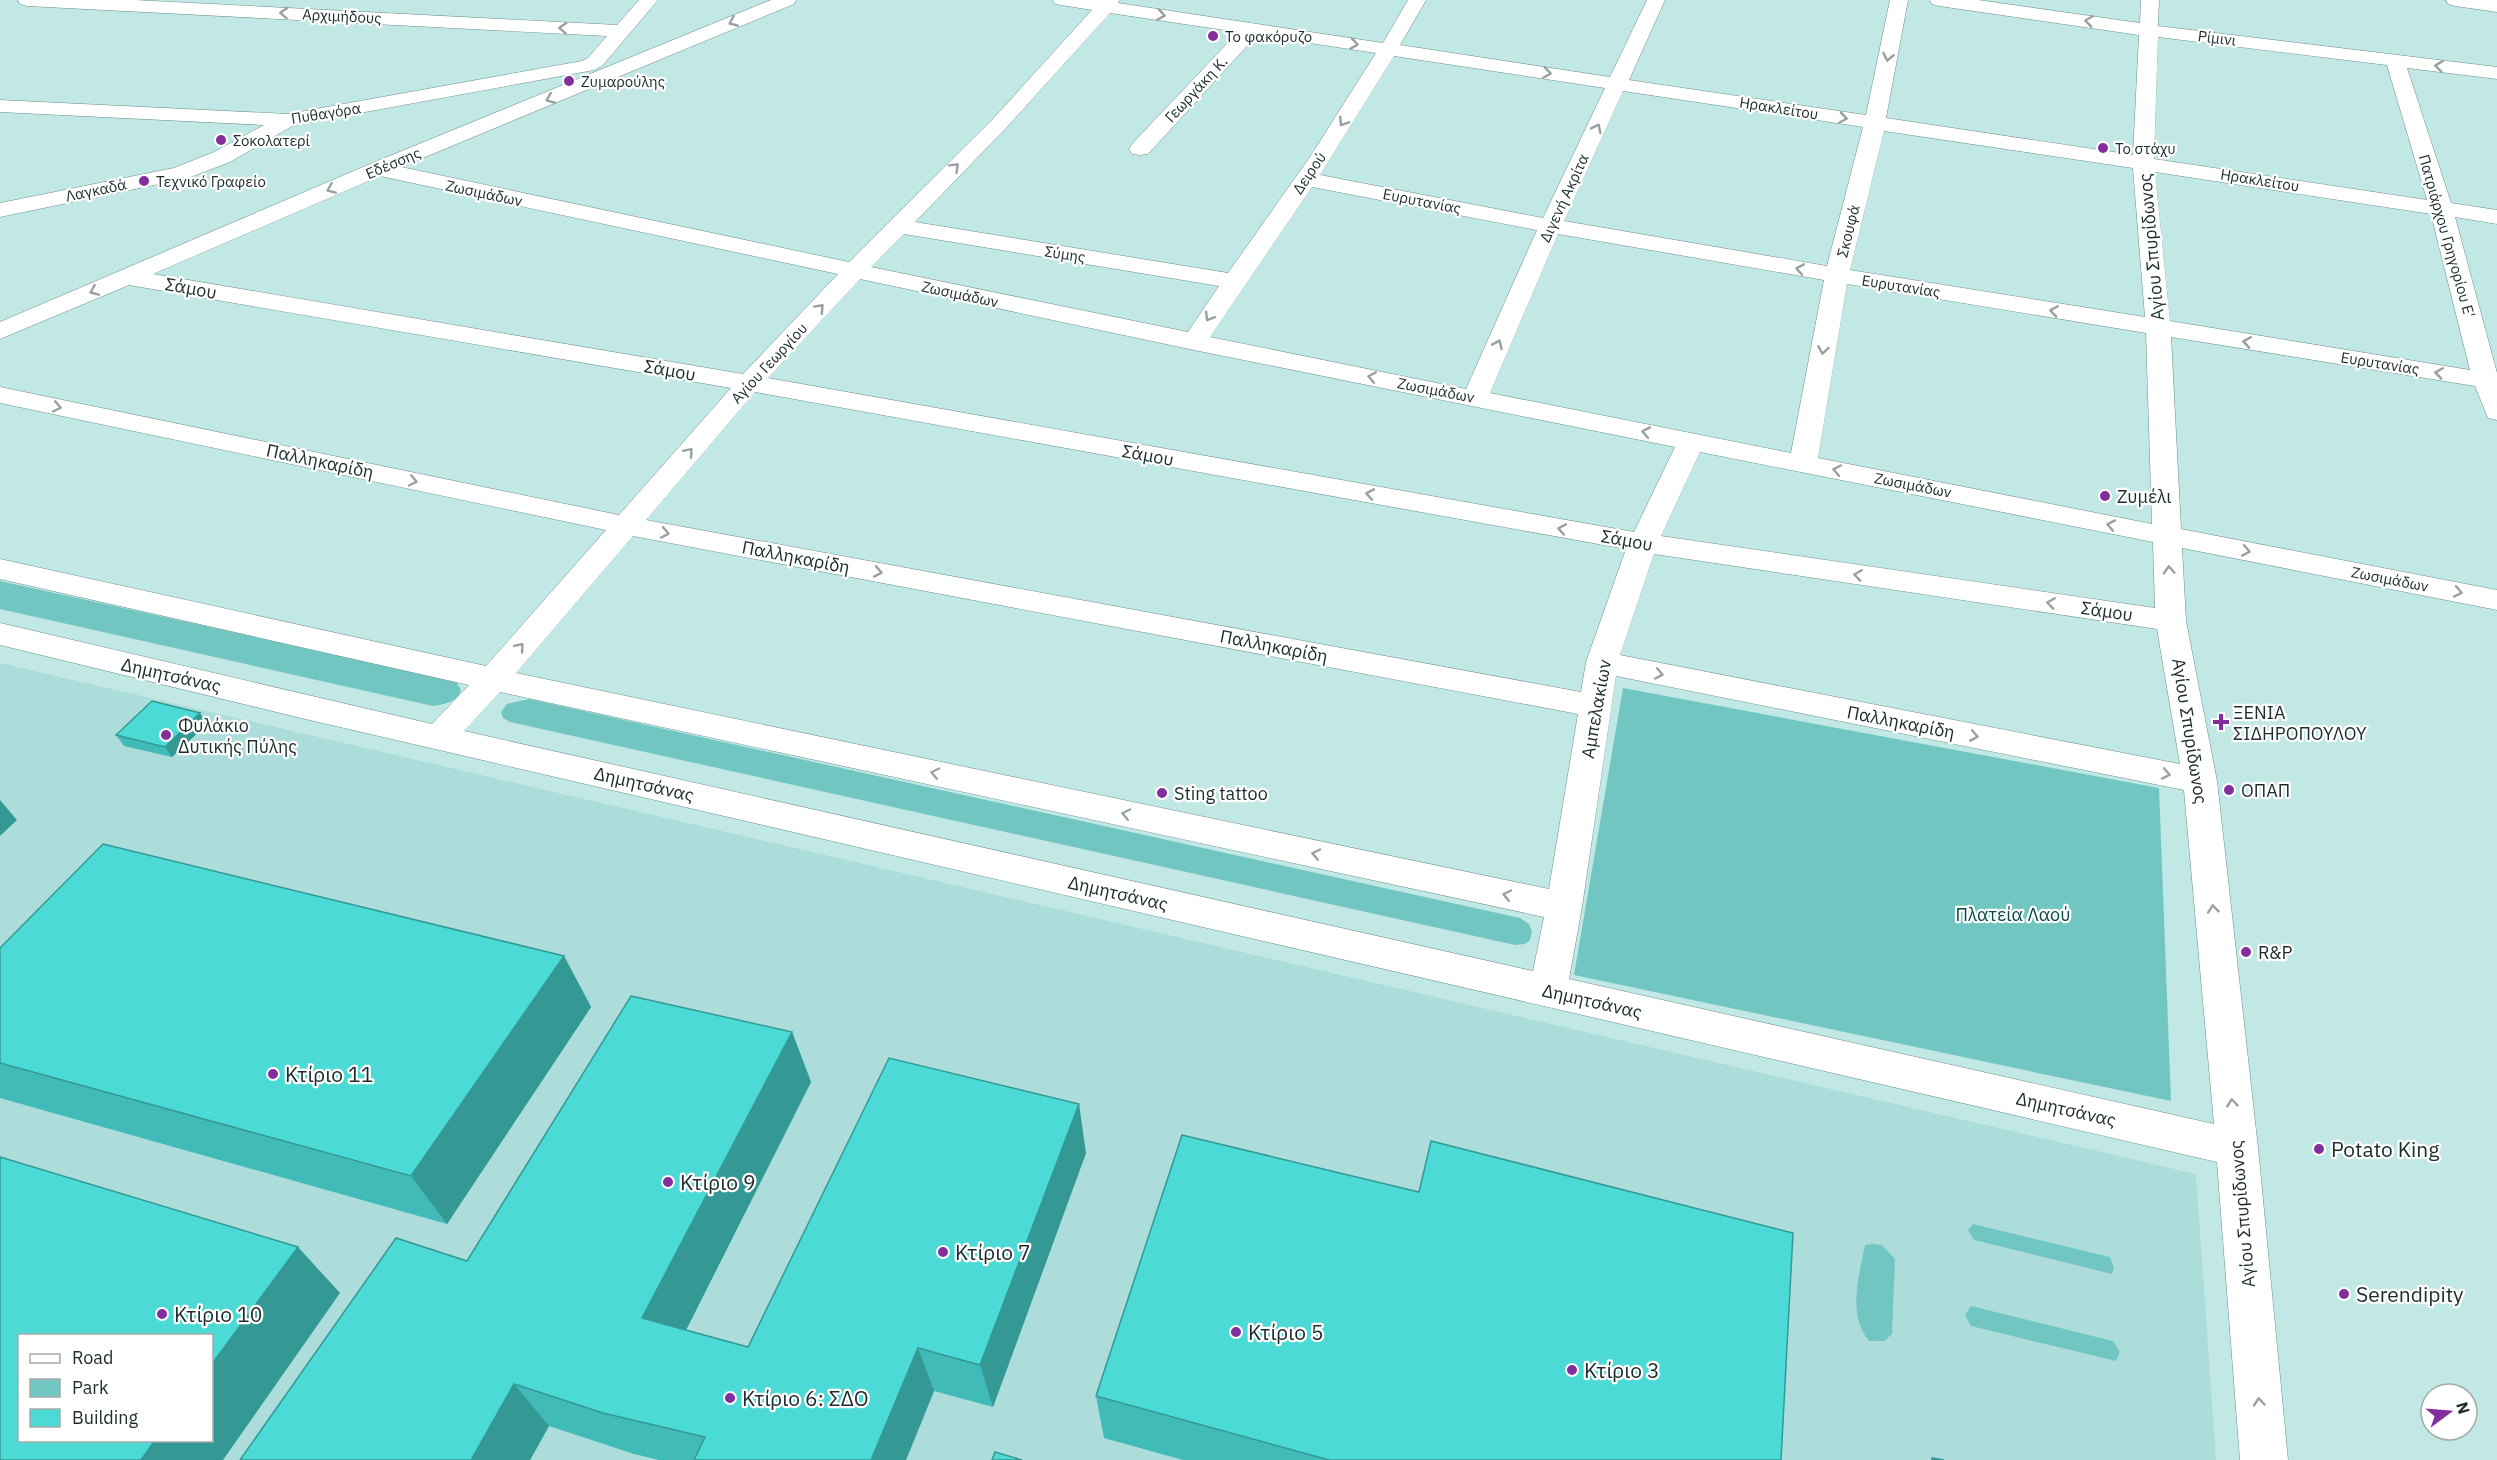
<svg xmlns="http://www.w3.org/2000/svg" width="2497" height="1460" font-family="'IBM Plex Sans',sans-serif">
<rect width="100%" height="100%" fill="#c2e8e6"/>
<!-- built -->
<path fill="#addddb" fill-rule="evenodd" d="M0,663l2196,511 20,286h-2216zM20,1336h192v104h-192z"/>
<!-- green -->
<g fill="#72c6c2">
<path d="M0,581l456,100 5,9c-4,13 -17,14 -28,16l-433,-97z"/>
<polygon points="1623,688 2159,788 2171,1101 1574,975"/>
<polygon points="529,699 1520,918 1529,924 1532,932 1530,940 1525,944 1515,945 510,722 503,718 501,712 507,704"/>
<polygon points="1973,1224 2110,1257 2114,1267 2112,1274 1974,1240 1968,1230"/>
<path d="M1873,1244l9,1 13,14 -3,75 -8,7h-15c-22,-27 -10,-64 -4,-96z"/>
<polygon points="1971,1306 2113,1341 2120,1352 2116,1361 1971,1326 1965,1315"/>
</g>
<g fill="none" stroke-linecap="round" stroke-linejoin="round">
<!-- street casing -->
<g stroke="#6a8e8c" stroke-width="1">
<g id="street">
<polygon points="18,0 134,0 617,25 639,0 658,0 602,66 594,70 294,125 230,162 188,178 0,217 0,203 174,168 214,152 264,125 0,112 0,100 288,114 582,61 588,58 607,36 27,6 20,4"/>
<path d="M771,0h25l-2,4 -393,163 448,95 143,-142 100,-110 -37,-6 -2,-4h67l-2,3 265,40 25,-43h18l-26,45 210,32 37,-77h18l-36,80 237,35 24,-115h18l-22,118 247,37 6,-120 -200,-29 -7,-2 -2,-4h48l162,23 1,-23h18l-1,26 339,41v12l-90,-11 44,135 46,7v14l-42,-7 42,156v47l-9,-2 -13,-32 -304,-49 10,192 316,61v20l-315,-62 4,73 31,160 41,367 30,312h-48l-23,-298 -1916,-444 -301,-73v-22l432,101 37,-39 -469,-106v-20l486,107 120,-136 -606,-127v-16l619,128 112,-127 -602,-103 -129,54v-17l370,-158zM1110,13l128,19 -106,112 -3,5 3,5 8,1 8,-1 109,-119 119,18 -66,104 -82,116 -313,-51 91,-94zM2158,37l229,28 40,135 -273,-41zM1394,56l211,32 -62,130 -223,-43zM1623,91l240,36 -36,139 -263,-45zM1884,131l249,37 12,149 -295,-47zM2155,172l276,42 39,156 -300,-49zM380,176l458,98 -95,100 -590,-100zM1312,187l225,43 -71,159 -256,-52zM904,234l315,52 -31,46 -317,-65zM1558,234l266,46 -33,173 -301,-60zM860,279l334,71 481,97 -41,85 -866,-154zM1847,284l299,49 6,191 -334,-66zM755,392l871,157 -40,113 -5,30 -935,-172zM1700,452l453,90 2,66 -494,-72zM633,536l945,178 -29,175 -1033,-216zM1654,554l503,75 23,135 -560,-109zM1616,676l568,114 30,334 -645,-145 13,-72zM500,692l1044,225 -11,54 -1069,-240z"/>
<polygon points="2446,0 2497,0 2497,12 2455,6 2448,4"/>
</g>
</g>
<!-- street -->
<use href="#street" fill="#fff" fill-rule="evenodd"/>
</g>
<!-- wall -->
<g fill="#40bbb7">
<polygon points="207,724 172,757 124,746 116,735"/>
<polygon points="0,948 564,956 591,1007 447,1224 0,1098"/>
<polygon points="792,1032 811,1082 686,1330 748,1347 1086,1153 993,1407 934,1391 906,1460 659,1460 634,1454 549,1426 530,1460 467,1261"/>
<polygon points="1419,1192 1781,1460 1183,1460 1104,1438 1096,1396"/>
</g>
<!-- shaded-wall -->
<g fill="#349995">
<polygon points="200,713 207,724 172,757 165,747"/>
<polygon points="0,800 17,820 0,836"/>
<polygon points="564,956 591,1007 447,1224 411,1176"/>
<polygon points="792,1032 811,1082 670,1362 642,1318"/>
<polygon points="1079,1104 1086,1153 993,1407 980,1365"/>
<polygon points="298,1247 340,1293 223,1460 141,1460 155,1440 212,1440 212,1364"/>
<polygon points="918,1348 934,1391 906,1460 871,1460"/>
<polygon points="514,1384 549,1426 530,1460 471,1460"/>
</g>
<!-- building -->
<g fill="#4bdad5" stroke="#349995" stroke-width="1.5">
<polygon points="152,701 200,713 165,747 116,735"/>
<polygon points="103,844 564,956 411,1176 0,1063 0,948"/>
<polygon points="631,996 792,1032 642,1318 748,1347 889,1058 1079,1104 980,1365 918,1348 871,1460 694,1460 705,1437 603,1413 514,1384 471,1460 240,1460 396,1238 467,1261"/>
<polygon points="1182,1135 1419,1192 1431,1141 1793,1233 1781,1460 1329,1460 1096,1396"/>
<polygon points="0,1157 298,1247 212,1364 212,1335 20,1335 20,1440 155,1440 141,1460 0,1460"/>
<polygon points="995,1452 1022,1460 992,1460"/>
<polygon points="1932,1458 1944,1460 1932,1460"/>
</g>
<!-- one-way arrows -->
<defs><path id="oneway-chevron" d="M-2-3.5L2.5 0L-2 3.5" fill="none" stroke-width="1.6" stroke-linecap="round" stroke-linejoin="round" transform="scale(1.5)"/></defs>
<g stroke="#99a0a0">
<use href="#oneway-chevron" transform="translate(284 13) rotate(-177)"/>
<use href="#oneway-chevron" transform="translate(1161 15) rotate(9)"/>
<use href="#oneway-chevron" transform="translate(2089 21) rotate(-172)"/>
<use href="#oneway-chevron" transform="translate(733 22) rotate(157)"/>
<use href="#oneway-chevron" transform="translate(563 28) rotate(-177)"/>
<use href="#oneway-chevron" transform="translate(1354 44) rotate(9)"/>
<use href="#oneway-chevron" transform="translate(1888 57) rotate(101)"/>
<use href="#oneway-chevron" transform="translate(2439 66) rotate(-173)"/>
<use href="#oneway-chevron" transform="translate(1547 73) rotate(8)"/>
<use href="#oneway-chevron" transform="translate(550 99) rotate(158)"/>
<use href="#oneway-chevron" transform="translate(1843 118) rotate(9)"/>
<use href="#oneway-chevron" transform="translate(1343 122) rotate(123)"/>
<use href="#oneway-chevron" transform="translate(1597 128) rotate(-64)"/>
<use href="#oneway-chevron" transform="translate(955 167) rotate(-45)"/>
<use href="#oneway-chevron" transform="translate(331 189) rotate(157)"/>
<use href="#oneway-chevron" transform="translate(1800 269) rotate(-170)"/>
<use href="#oneway-chevron" transform="translate(94 291) rotate(157)"/>
<use href="#oneway-chevron" transform="translate(820 308) rotate(-47)"/>
<use href="#oneway-chevron" transform="translate(2054 311) rotate(-171)"/>
<use href="#oneway-chevron" transform="translate(1209 317) rotate(122)"/>
<use href="#oneway-chevron" transform="translate(2247 342) rotate(-171)"/>
<use href="#oneway-chevron" transform="translate(1498 344) rotate(-66)"/>
<use href="#oneway-chevron" transform="translate(1823 350) rotate(100)"/>
<use href="#oneway-chevron" transform="translate(2439 373) rotate(-171)"/>
<use href="#oneway-chevron" transform="translate(1372 377) rotate(-169)"/>
<use href="#oneway-chevron" transform="translate(57 407) rotate(12)"/>
<use href="#oneway-chevron" transform="translate(1646 432) rotate(-169)"/>
<use href="#oneway-chevron" transform="translate(689 452) rotate(-49)"/>
<use href="#oneway-chevron" transform="translate(1837 470) rotate(-169)"/>
<use href="#oneway-chevron" transform="translate(413 481) rotate(12)"/>
<use href="#oneway-chevron" transform="translate(1370 494) rotate(-170)"/>
<use href="#oneway-chevron" transform="translate(2111 525) rotate(-169)"/>
<use href="#oneway-chevron" transform="translate(1562 529) rotate(-170)"/>
<use href="#oneway-chevron" transform="translate(665 533) rotate(11)"/>
<use href="#oneway-chevron" transform="translate(2246 551) rotate(11)"/>
<use href="#oneway-chevron" transform="translate(2169 570) rotate(-92)"/>
<use href="#oneway-chevron" transform="translate(878 572) rotate(11)"/>
<use href="#oneway-chevron" transform="translate(1858 575) rotate(-172)"/>
<use href="#oneway-chevron" transform="translate(2458 592) rotate(11)"/>
<use href="#oneway-chevron" transform="translate(2051 603) rotate(-172)"/>
<use href="#oneway-chevron" transform="translate(520 647) rotate(-50)"/>
<use href="#oneway-chevron" transform="translate(1659 674) rotate(11)"/>
<use href="#oneway-chevron" transform="translate(1974 736) rotate(11)"/>
<use href="#oneway-chevron" transform="translate(935 773) rotate(-168)"/>
<use href="#oneway-chevron" transform="translate(2166 774) rotate(11)"/>
<use href="#oneway-chevron" transform="translate(1126 814) rotate(-168)"/>
<use href="#oneway-chevron" transform="translate(1316 854) rotate(-168)"/>
<use href="#oneway-chevron" transform="translate(1507 895) rotate(-168)"/>
<use href="#oneway-chevron" transform="translate(2213 909) rotate(-96)"/>
<use href="#oneway-chevron" transform="translate(2232 1103) rotate(-96)"/>
<use href="#oneway-chevron" transform="translate(2259 1402) rotate(-95)"/>
</g>
<!-- markers -->
<g fill="#832e9d" stroke="#fff" stroke-width="2">
<circle cx="1213" cy="36" r="6"/>
<circle cx="569" cy="81" r="6"/>
<circle cx="221" cy="140" r="6"/>
<circle cx="2103" cy="148" r="6"/>
<circle cx="144" cy="181" r="6"/>
<circle cx="2105" cy="496" r="6"/>
<path d="M2218 713h6v6h6v6h-6v6h-6v-6h-6v-6h6z"/>
<circle cx="166" cy="735" r="6"/>
<circle cx="2229" cy="790" r="6"/>
<circle cx="1162" cy="793" r="6"/>
<circle cx="2246" cy="952" r="6"/>
<circle cx="273" cy="1074" r="6"/>
<circle cx="2319" cy="1149" r="6"/>
<circle cx="668" cy="1182" r="6"/>
<circle cx="943" cy="1252" r="6"/>
<circle cx="2344" cy="1294" r="6"/>
<circle cx="162" cy="1314" r="6"/>
<circle cx="1236" cy="1332" r="6"/>
<circle cx="1572" cy="1370" r="6"/>
<circle cx="730" cy="1398" r="6"/>
</g>
<g text-anchor="middle" dominant-baseline="central" stroke-width="4.5" stroke-linejoin="round" paint-order="stroke">
<!-- far-street labels -->
<g font-size="15" fill="#1d2c2b" stroke="#fff">
<text transform="translate(342 16) rotate(3)">Αρχιμήδους</text>
<text transform="translate(2217 38) rotate(7)">Ρίμινι</text>
<text transform="translate(1196 89) rotate(-47)">Γεωργάκη Κ.</text>
<text transform="translate(1779 108) rotate(9)">Ηρακλείτου</text>
<text transform="translate(326 113) rotate(-9)">Πυθαγόρα</text>
<text transform="translate(393 163) rotate(-23)">Εδέσσης</text>
<text transform="translate(1309 173) rotate(-56)">Δειρού</text>
<text transform="translate(2260 180) rotate(9)">Ηρακλείτου</text>
<text transform="translate(96 190) rotate(-12)">Λαγκαδά</text>
<text transform="translate(484 193) rotate(12)">Ζωσιμάδων</text>
<text transform="translate(1564 198) rotate(-65)">Διγενή Ακρίτα</text>
<text transform="translate(1422 201) rotate(11)">Ευρυτανίας</text>
<text transform="translate(1848 231) rotate(-76)">Σκουφά</text>
<text transform="translate(2447 236) rotate(74)">Πατριάρχου Γρηγορίου Ε'</text>
<text transform="translate(1065 254) rotate(9)">Σύμης</text>
<text transform="translate(1901 286) rotate(9)">Ευρυτανίας</text>
<text transform="translate(960 294) rotate(12)">Ζωσιμάδων</text>
<text transform="translate(769 363) rotate(-47)">Αγίου Γεωργίου</text>
<text transform="translate(2380 363) rotate(9)">Ευρυτανίας</text>
<text transform="translate(1436 390) rotate(11)">Ζωσιμάδων</text>
<text transform="translate(1913 485) rotate(11)">Ζωσιμάδων</text>
<text transform="translate(2390 579) rotate(11)">Ζωσιμάδων</text>
</g>
<!-- far-poi labels -->
<g font-size="15" fill="#1d2c2b" stroke="#fff" text-anchor="start">
<text x="1225" y="36">Το φακόρυζο</text>
<text x="581" y="81">Ζυμαρούλης</text>
<text x="233" y="140">Σοκολατερί</text>
<text x="2115" y="148">Το στάχυ</text>
<text x="156" y="181">Τεχνικό Γραφείο</text>
</g>
<!-- street labels -->
<g font-size="18" fill="#1d2c2b" stroke="#fff">
<text transform="translate(2151 247) rotate(-95)">Αγίου Σπυρίδωνος</text>
<text transform="translate(191 288) rotate(10)">Σάμου</text>
<text transform="translate(670 370) rotate(10)">Σάμου</text>
<text transform="translate(1148 455) rotate(10)">Σάμου</text>
<text transform="translate(320 461) rotate(12)">Παλληκαρίδη</text>
<text transform="translate(1627 540) rotate(10)">Σάμου</text>
<text transform="translate(796 557) rotate(11)">Παλληκαρίδη</text>
<text transform="translate(2107 611) rotate(8)">Σάμου</text>
<text transform="translate(1274 646) rotate(11)">Παλληκαρίδη</text>
<text transform="translate(171 675) rotate(13)">Δημητσάνας</text>
<text transform="translate(1596 709) rotate(-80)">Αμπελακίων</text>
<text transform="translate(1901 722) rotate(11)">Παλληκαρίδη</text>
<text transform="translate(2190 731) rotate(81)">Αγίου Σπυρίδωνος</text>
<text transform="translate(644 784) rotate(13)">Δημητσάνας</text>
<text transform="translate(1118 893) rotate(13)">Δημητσάνας</text>
<text transform="translate(1592 1001) rotate(13)">Δημητσάνας</text>
<text transform="translate(2066 1109) rotate(13)">Δημητσάνας</text>
<text transform="translate(2242 1214) rotate(-95)">Αγίου Σπυρίδωνος</text>
</g>
<!-- poi labels -->
<g font-size="18" fill="#1d2c2b" stroke="#fff" text-anchor="start">
<text x="2117" y="496">Ζυμέλι</text>
<text x="2233" y="712">ΞΕΝΙΑ<tspan x="2233" dy="21">ΣΙΔΗΡΟΠΟΥΛΟΥ</tspan></text>
<text x="178" y="725">Φυλάκιο<tspan x="178" dy="21">Δυτικής Πύλης</tspan></text>
<text x="2241" y="790">ΟΠΑΠ</text>
<text x="1174" y="793">Sting tattoo</text>
<text x="2258" y="952">R&amp;P</text>
</g>
<!-- park labels -->
<g font-size="18" fill="#064846" stroke="#fff">
<text x="2013" y="914">Πλατεία Λαού</text>
</g>
<!-- near-poi labels -->
<g font-size="21" fill="#1d2c2b" stroke="#fff" text-anchor="start">
<text x="285" y="1074">Κτίριο 11</text>
<text x="2331" y="1149">Potato King</text>
<text x="680" y="1182">Κτίριο 9</text>
<text x="955" y="1252">Κτίριο 7</text>
<text x="2356" y="1294">Serendipity</text>
<text x="174" y="1314">Κτίριο 10</text>
<text x="1248" y="1332">Κτίριο 5</text>
<text x="1584" y="1370">Κτίριο 3</text>
<text x="742" y="1398">Κτίριο 6: ΣΔΟ</text>
</g>
</g>
<!-- legend -->
<rect x="18" y="1334" width="195" height="108" fill="#ffffff" stroke="#a5abaa" stroke-width="1.5"/>
<rect x="30" y="1354" width="30" height="9" fill="#ffffff" stroke="#a5abaa" stroke-width="1.5"/>
<text x="72" y="1364" font-size="18" fill="#1d2c2b">Road</text>
<rect x="30" y="1379" width="30" height="18" fill="#72c6c2" stroke="#a5abaa" stroke-width="1.5"/>
<text x="72" y="1394" font-size="18" fill="#1d2c2b">Park</text>
<rect x="30" y="1409" width="30" height="18" fill="#4bdad5" stroke="#a5abaa" stroke-width="1.5"/>
<text x="72" y="1424" font-size="18" fill="#1d2c2b">Building</text>
<!-- north arrow -->
<g transform="translate(2449 1412) rotate(74)"><circle r="28" fill="#ffffff" stroke="#a5abaa" stroke-width="1.5"/>
<path d="M0-4.5L10 22L0 15L-10 22Z" fill="#832e9d"/>
<text y="-9" font-size="16" font-weight="bold" text-anchor="middle" fill="#1d2c2b">N</text>
</g>
</svg>
